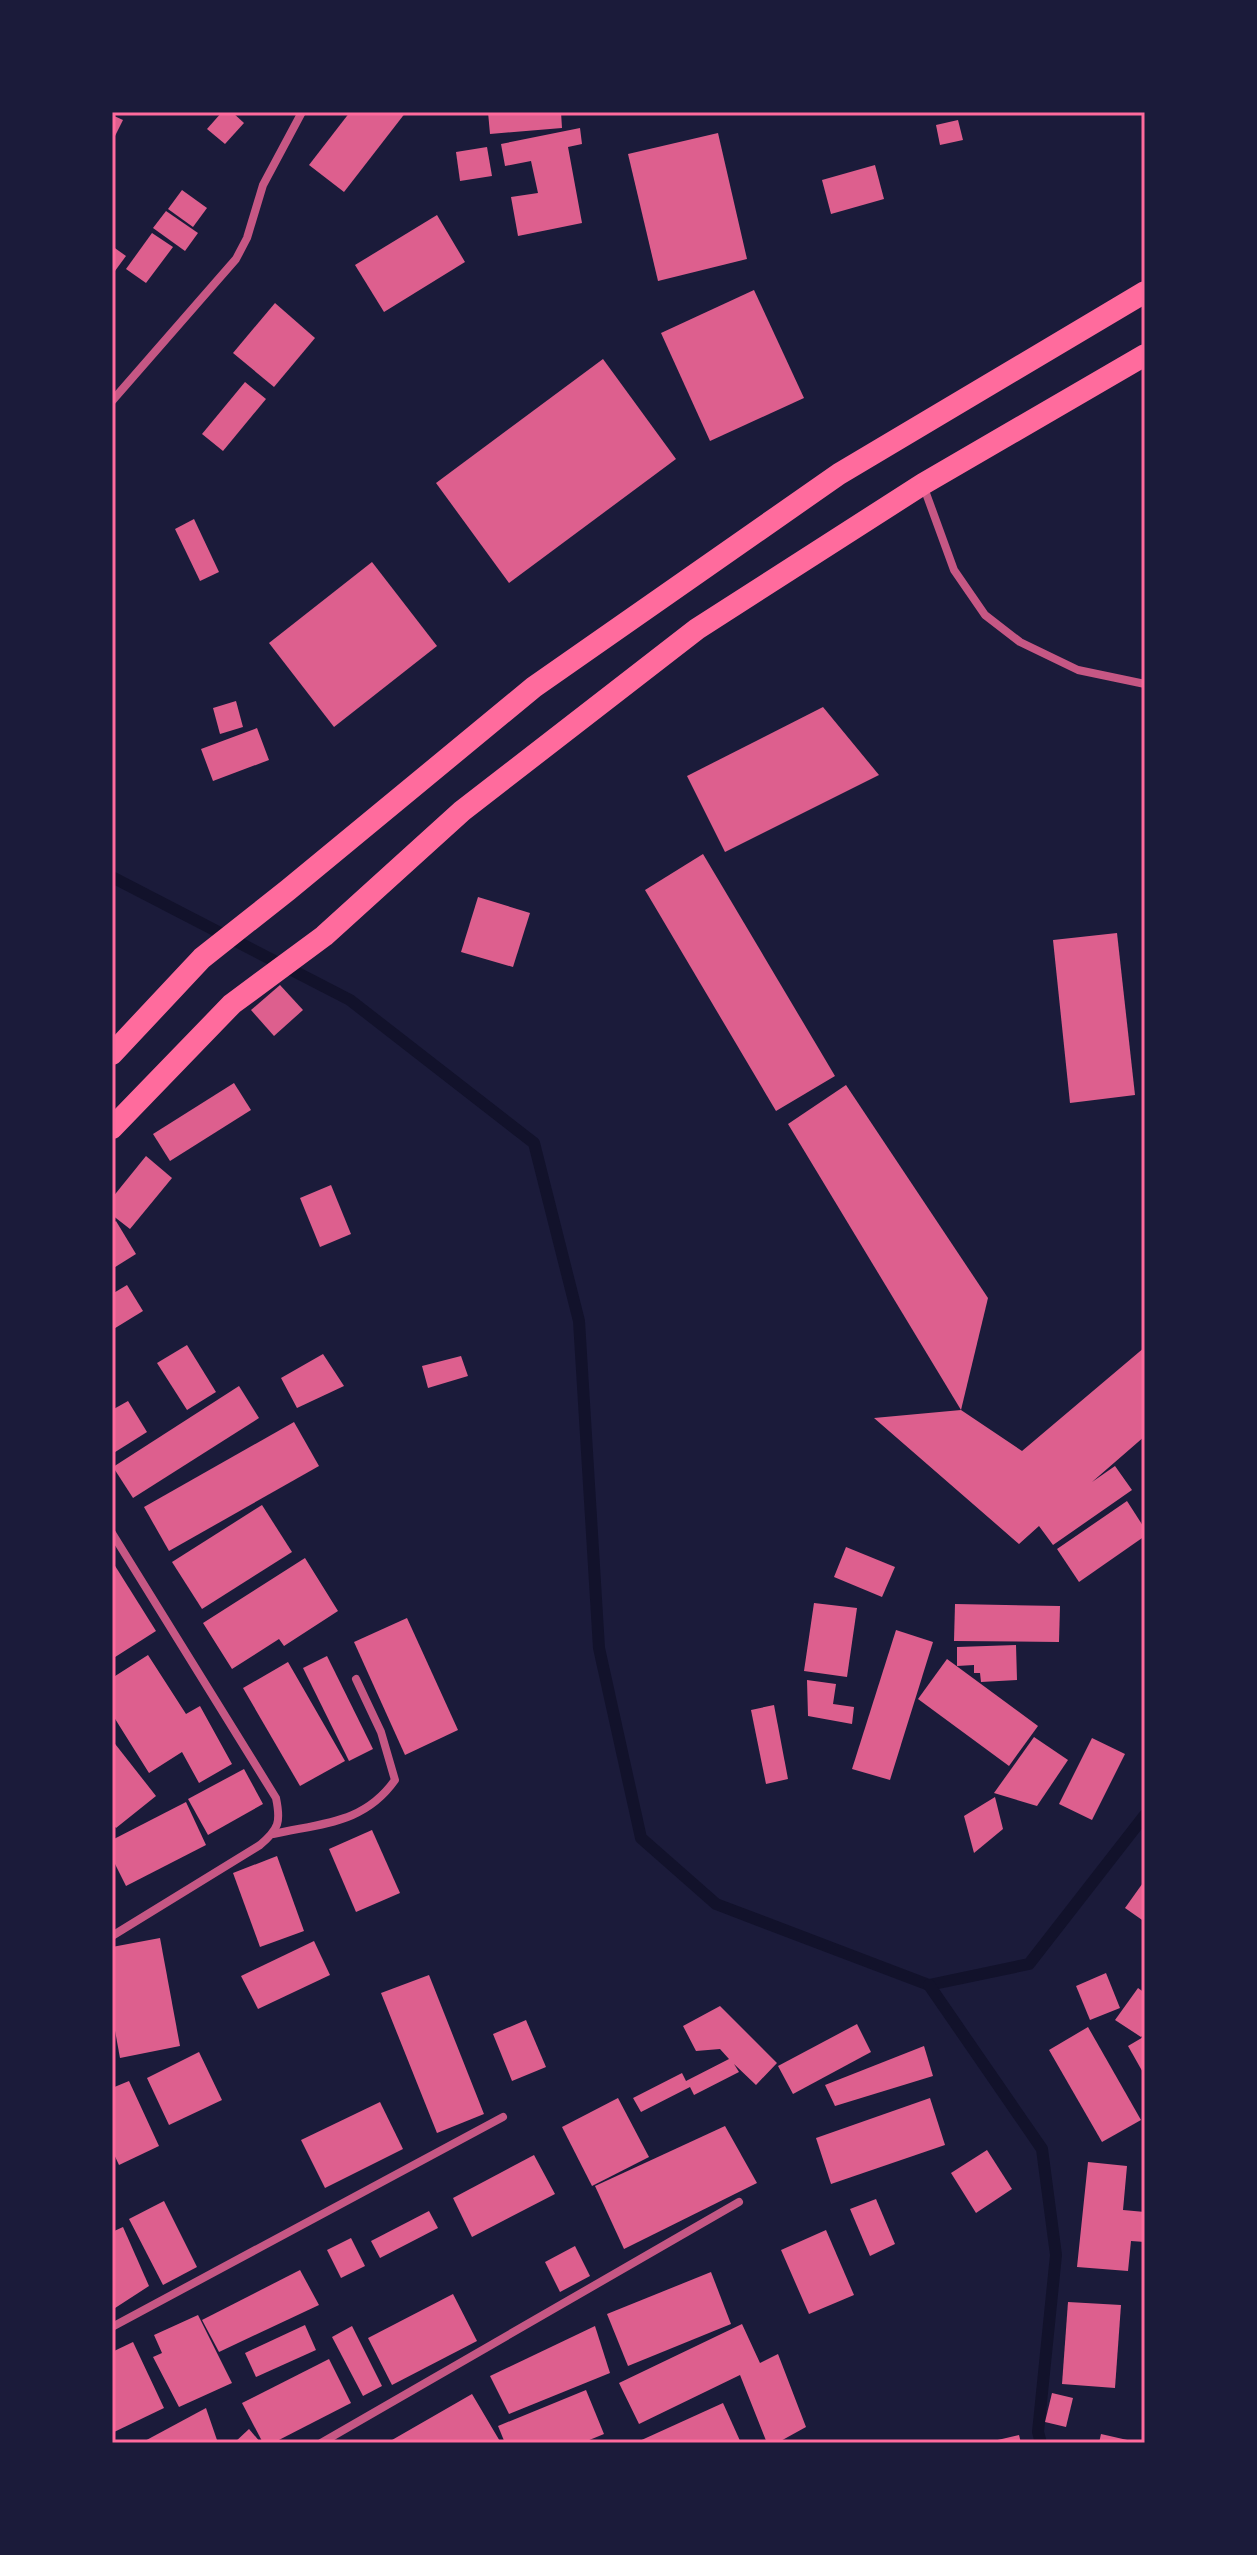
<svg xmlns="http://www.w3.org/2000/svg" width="1257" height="2555" font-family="'Source Sans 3',sans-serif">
<rect width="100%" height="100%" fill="#1b1b3a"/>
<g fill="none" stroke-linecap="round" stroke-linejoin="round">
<!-- stream -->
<g stroke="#12122b" stroke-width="12">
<polyline points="112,877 350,1000 534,1143 579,1321 599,1648 641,1838 716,1904 929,1985 1029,1964 1145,1815"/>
<polyline points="929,1985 1042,2149 1056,2255 1038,2432 1041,2443"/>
</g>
</g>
<!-- building -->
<g fill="#dd5f8e">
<polygon points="222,112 232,112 244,123 225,144 207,129"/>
<polygon points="350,112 406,112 344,192 309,165"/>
<polygon points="488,112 561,112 562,128 490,134"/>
<polygon points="112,115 123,120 112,142"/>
<polygon points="958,120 963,140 940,145 936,125"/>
<polygon points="580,128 582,144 568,147 582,223 518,236 511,197 538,193 531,161 505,166 501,144"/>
<polygon points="718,133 747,259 658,281 628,154"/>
<polygon points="487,147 492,176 460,181 456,152"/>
<polygon points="875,165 884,199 831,214 822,180"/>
<polygon points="182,190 207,208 193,227 168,209"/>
<polygon points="166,211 198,233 185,251 153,228"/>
<polygon points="437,215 465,262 384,312 355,265"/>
<polygon points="152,233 173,247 146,283 126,269"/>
<polygon points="112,246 126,256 112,275"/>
<polygon points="754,290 804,398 710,441 661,333"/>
<polygon points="275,303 315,338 274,387 233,353"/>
<polygon points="603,359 676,459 509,583 436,483"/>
<polygon points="245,382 266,399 223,451 202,434"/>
<polygon points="194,519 219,572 200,581 175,529"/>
<polygon points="372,562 437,646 334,727 269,643"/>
<polygon points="236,701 243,727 220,734 213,708"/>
<polygon points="823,707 879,775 725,852 687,776"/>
<polygon points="257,728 269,760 213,781 201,749"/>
<polygon points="703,854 835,1076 776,1111 645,890"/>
<polygon points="478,897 530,913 513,967 461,952"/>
<polygon points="1117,933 1135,1095 1070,1103 1053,940"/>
<polygon points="280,985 303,1010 274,1036 251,1010"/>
<polygon points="234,1083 251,1110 170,1161 153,1134"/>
<polygon points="846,1085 988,1298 961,1410 788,1124"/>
<polygon points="146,1156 172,1178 130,1229 112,1215 112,1198"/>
<polygon points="331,1185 351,1234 320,1247 300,1198"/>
<polygon points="116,1221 136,1254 112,1269 112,1224"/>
<polygon points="127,1285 143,1311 112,1330 112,1294"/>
<polygon points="187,1345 216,1392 187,1410 157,1363"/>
<polygon points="1145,1347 1145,1436 1092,1482 1115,1466 1132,1490 1053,1545 1039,1526 1019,1544 874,1418 961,1410 1022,1451"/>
<polygon points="323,1354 344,1386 297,1408 281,1378"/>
<polygon points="461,1356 468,1376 428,1388 422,1366"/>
<polygon points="239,1386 259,1418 133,1498 113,1467"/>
<polygon points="128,1401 147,1432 112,1454 112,1410"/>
<polygon points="294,1422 319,1466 169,1551 144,1507"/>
<polygon points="1127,1501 1145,1529 1145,1536 1079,1582 1057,1549"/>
<polygon points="262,1505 292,1552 202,1609 172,1562"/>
<polygon points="846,1547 895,1567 882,1597 834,1577"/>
<polygon points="305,1558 338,1611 284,1646 279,1639 232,1669 203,1623"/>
<polygon points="112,1561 156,1631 112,1659"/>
<polygon points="814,1603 857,1608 847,1677 804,1671"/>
<polygon points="955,1604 1060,1606 1059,1642 954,1641"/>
<polygon points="407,1618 458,1730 405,1755 354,1642"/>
<polygon points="896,1630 933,1642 890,1780 852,1769"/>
<polygon points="1016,1645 1017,1680 981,1682 980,1673 974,1673 974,1665 957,1666 957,1647"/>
<polygon points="148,1655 186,1714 200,1706 232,1764 199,1783 182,1752 149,1773 112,1714 112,1678"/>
<polygon points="327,1656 373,1749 349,1761 303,1668"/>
<polygon points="947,1659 1038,1726 1009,1766 918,1699"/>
<polygon points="288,1662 345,1761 300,1786 243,1688"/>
<polygon points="807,1680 836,1684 833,1704 854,1707 852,1724 808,1716"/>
<polygon points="774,1705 788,1779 766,1784 751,1710"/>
<polygon points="1034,1737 1068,1760 1037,1806 994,1793"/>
<polygon points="1092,1738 1125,1754 1092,1820 1059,1804"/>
<polygon points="112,1740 156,1796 116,1828 112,1823"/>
<polygon points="244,1769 263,1804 208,1835 188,1799"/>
<polygon points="995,1797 1003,1829 974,1853 964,1816"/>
<polygon points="186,1802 206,1845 126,1886 112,1858 112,1840"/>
<polygon points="372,1830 400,1893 356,1912 329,1849"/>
<polygon points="277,1856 304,1931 260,1947 233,1873"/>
<polygon points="1145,1880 1145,1922 1125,1908"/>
<polygon points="160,1938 180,2046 120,2058 112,2014 112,1947"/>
<polygon points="314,1941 330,1975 258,2009 241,1976"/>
<polygon points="1106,1973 1120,2008 1090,2020 1076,1986"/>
<polygon points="429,1975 484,2114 437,2133 381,1993"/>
<polygon points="1138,1988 1145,1993 1145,2032 1141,2037 1115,2020"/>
<polygon points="720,2006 777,2063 756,2085 734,2064 739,2072 694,2095 690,2087 641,2112 633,2098 682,2073 686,2081 729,2059 720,2049 696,2051 683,2026"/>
<polygon points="526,2020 546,2067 512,2081 493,2034"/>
<polygon points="857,2024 871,2052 793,2094 778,2066"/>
<polygon points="1088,2027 1141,2120 1102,2142 1049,2050"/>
<polygon points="1145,2036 1145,2076 1128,2046"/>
<polygon points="924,2046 933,2076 835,2106 825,2085"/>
<polygon points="199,2052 222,2100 169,2125 147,2078"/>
<polygon points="129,2081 159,2146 119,2165 112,2150 112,2088"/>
<polygon points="618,2098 649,2157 592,2186 562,2127"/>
<polygon points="930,2098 945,2145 831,2184 816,2138"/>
<polygon points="380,2102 403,2149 325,2188 301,2140"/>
<polygon points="725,2126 757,2183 624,2249 595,2186"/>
<polygon points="987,2150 1012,2189 976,2213 951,2173"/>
<polygon points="534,2155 555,2194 472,2237 453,2198"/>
<polygon points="1088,2162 1127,2166 1123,2210 1145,2212 1145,2242 1131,2241 1128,2271 1077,2267"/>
<polygon points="876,2199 895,2244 870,2256 850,2209"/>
<polygon points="164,2201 197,2267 163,2285 129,2219"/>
<polygon points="429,2211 438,2228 380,2258 371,2241"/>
<polygon points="123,2227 149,2286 112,2310 112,2232"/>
<polygon points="826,2230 854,2295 809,2314 781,2250"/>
<polygon points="351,2238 365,2266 341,2278 327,2250"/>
<polygon points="575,2246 590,2276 560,2292 545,2262"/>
<polygon points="300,2270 319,2305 219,2352 202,2320"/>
<polygon points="711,2272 731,2324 628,2366 607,2314"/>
<polygon points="453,2294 477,2341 392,2385 368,2338"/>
<polygon points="1068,2302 1121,2305 1115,2388 1062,2384"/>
<polygon points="198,2315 232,2383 179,2407 153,2357 162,2353 154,2335"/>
<polygon points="742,2324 760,2363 778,2354 806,2427 777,2443 767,2443 740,2375 639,2424 619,2383"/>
<polygon points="305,2325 316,2350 256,2377 245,2353"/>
<polygon points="352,2326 382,2386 363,2396 332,2337"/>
<polygon points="595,2326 610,2373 509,2414 490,2376"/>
<polygon points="133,2342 164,2408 112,2433 112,2352"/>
<polygon points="329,2359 351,2403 273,2443 263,2443 242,2403"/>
<polygon points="586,2390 604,2434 582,2443 505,2443 498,2426"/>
<polygon points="1052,2393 1073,2398 1066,2427 1045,2422"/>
<polygon points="472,2394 501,2443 384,2443 392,2440"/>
<polygon points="723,2403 741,2443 635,2443"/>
<polygon points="206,2408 218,2443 141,2443"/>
<polygon points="249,2429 261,2443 234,2443"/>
<polygon points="1101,2434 1136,2442 1136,2443 1099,2443"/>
<polygon points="1019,2435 1021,2443 989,2443 989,2442"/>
</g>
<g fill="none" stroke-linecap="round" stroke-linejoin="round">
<!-- minor -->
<g stroke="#c65784" stroke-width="8">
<polyline points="112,401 236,259 247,238 263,185 302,112"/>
<polyline points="923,485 954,570 985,615 1020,642 1078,670 1145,684"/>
<path d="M112,1533l164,265c5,24 3,31 -16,47l-148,91"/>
<path d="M273,1834c49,-11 91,-10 122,-54l-14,-48 -25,-53"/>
<polyline points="112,2327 503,2117"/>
<polyline points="321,2443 739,2202"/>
</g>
<!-- trunk -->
<g stroke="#ff6b9d" stroke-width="22">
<polyline points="112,1054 202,958 288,890 534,687 839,474 1145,292"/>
<polyline points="112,1128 232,1004 324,936 462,811 697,629 923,484 1145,355"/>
</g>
</g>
<!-- border -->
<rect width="1257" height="2555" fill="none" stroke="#1b1b3a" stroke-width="228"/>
<rect x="114" y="114" width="1029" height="2327" fill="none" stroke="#ff6b9d" stroke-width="3"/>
</svg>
